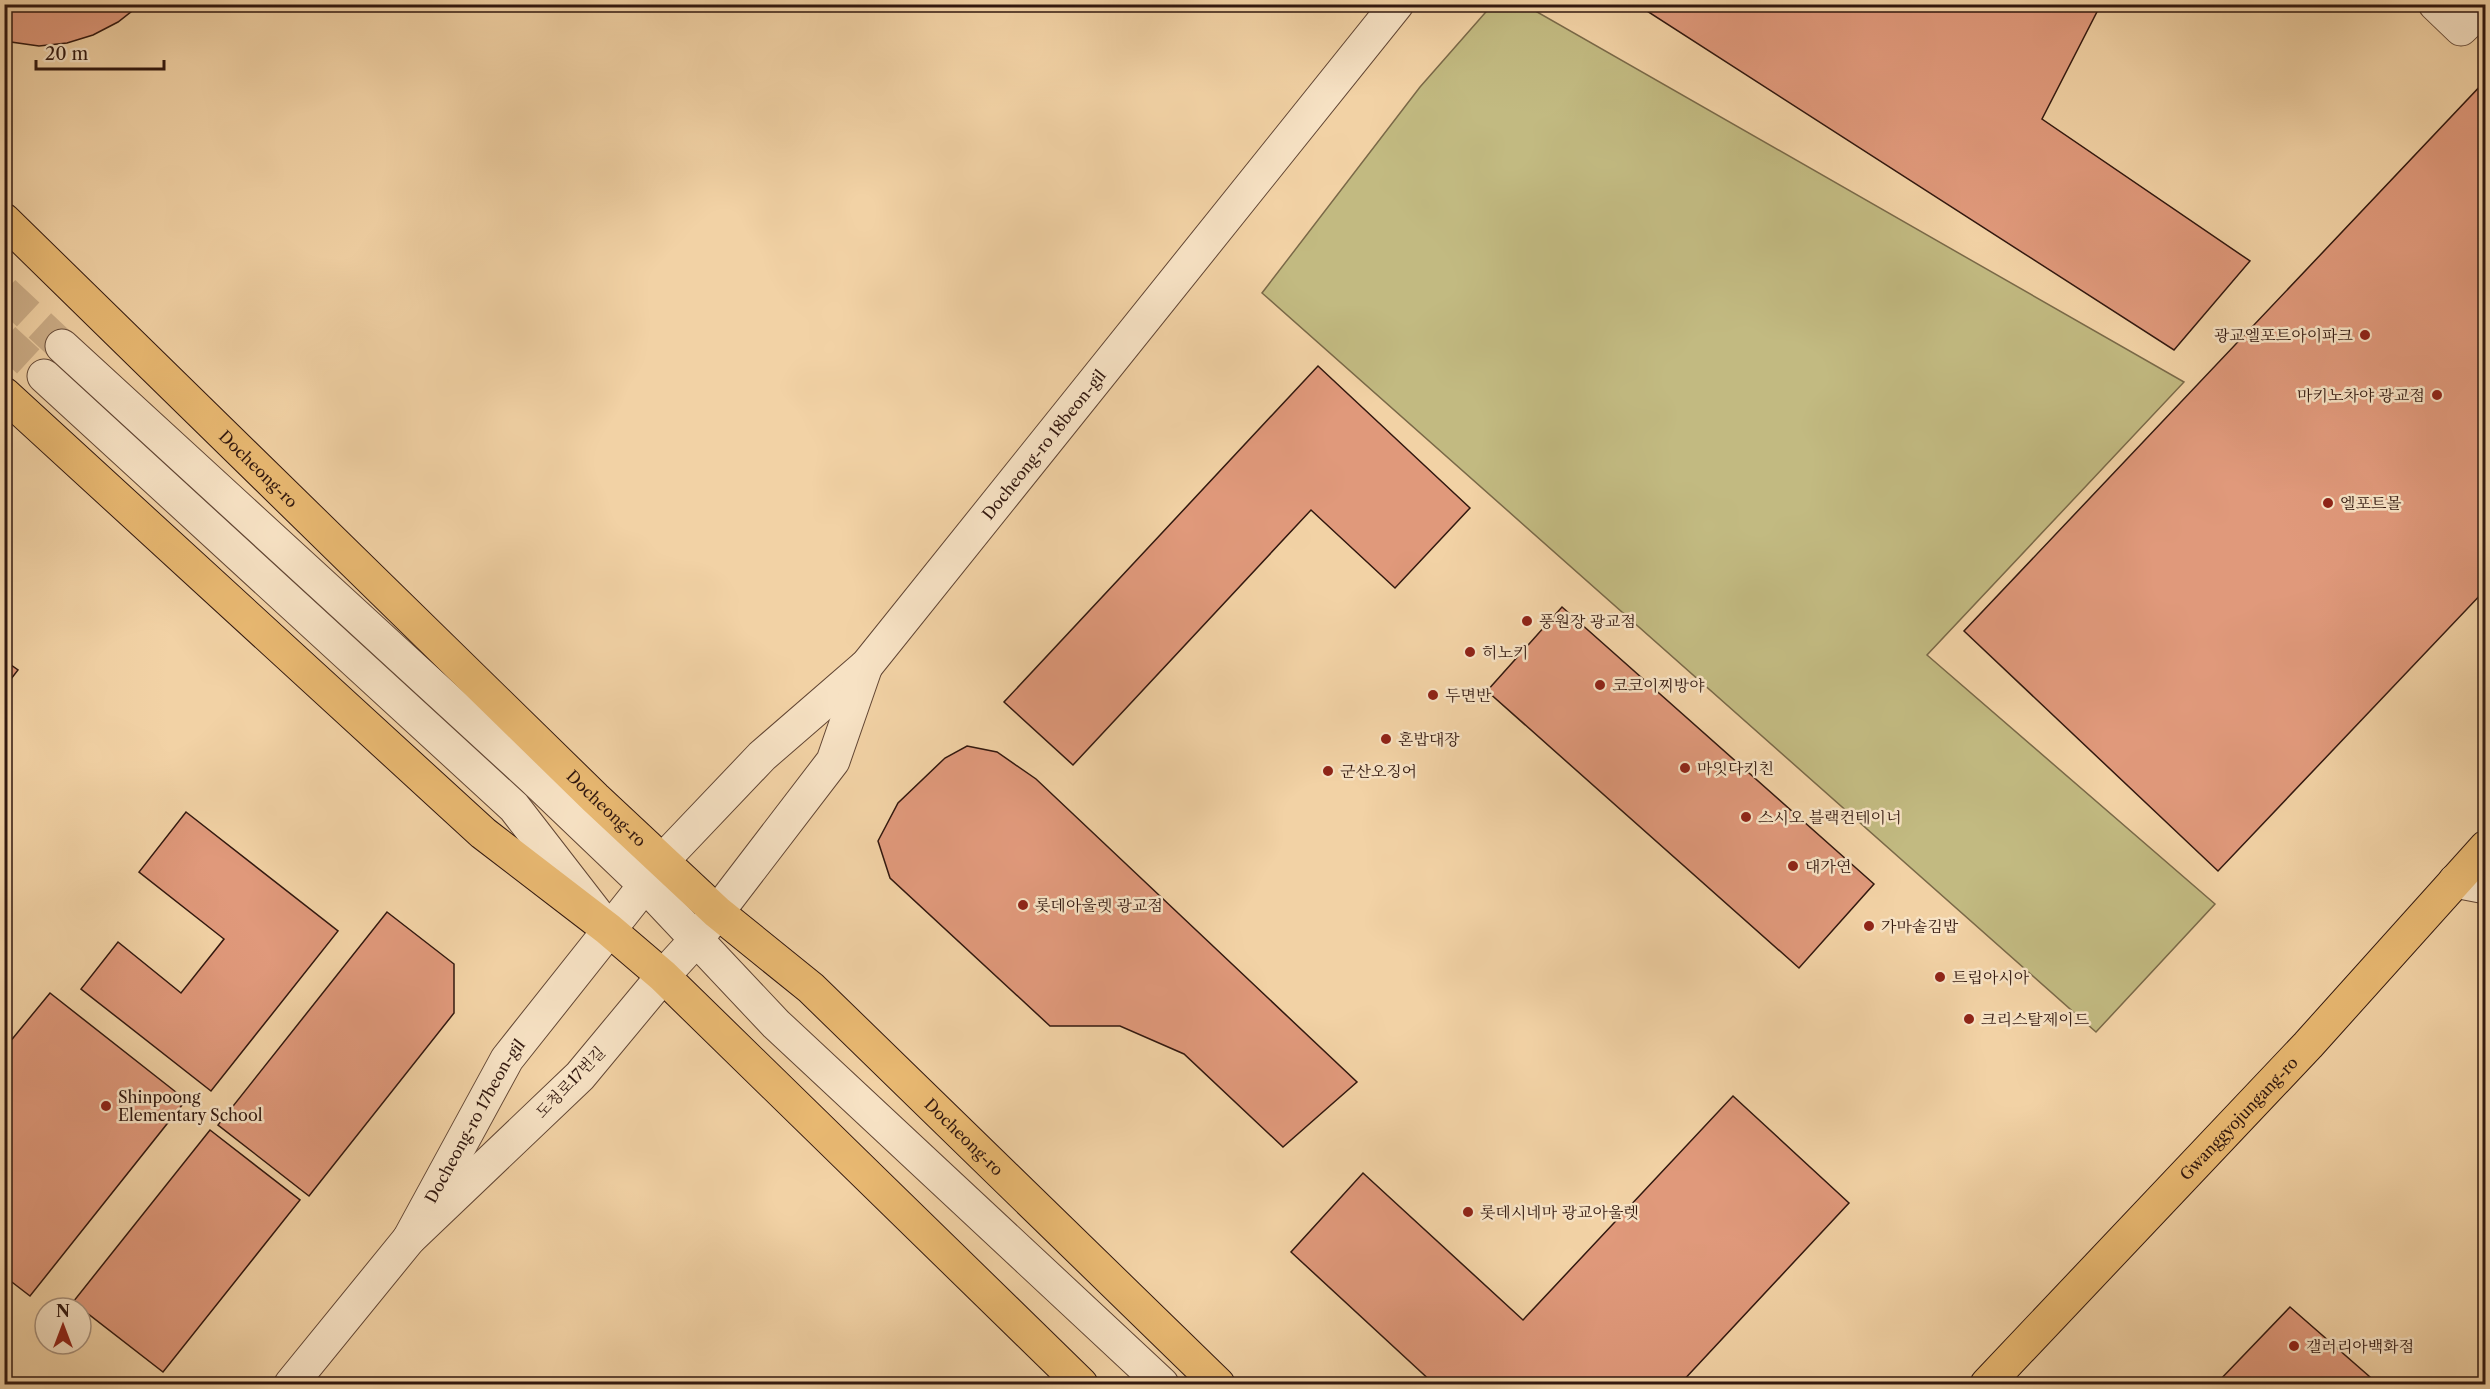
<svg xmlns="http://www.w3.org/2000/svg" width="2490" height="1389" font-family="'Libre Caslon Text','Noto Serif KR',serif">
<rect width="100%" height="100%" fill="#f2d2a5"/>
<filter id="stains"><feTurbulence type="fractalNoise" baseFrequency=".00333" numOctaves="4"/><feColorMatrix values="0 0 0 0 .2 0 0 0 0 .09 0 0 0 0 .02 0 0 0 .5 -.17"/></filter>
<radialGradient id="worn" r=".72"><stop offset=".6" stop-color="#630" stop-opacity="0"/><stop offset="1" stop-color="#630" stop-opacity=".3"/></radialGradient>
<!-- green -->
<polygon fill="#c2ba81" stroke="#7a6948" stroke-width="1.5" points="1492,5 1525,5 2184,382 1927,655 2215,904 2096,1032 1262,293 1420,87"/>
<!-- building -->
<g fill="#e0997b" stroke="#32180f" stroke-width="1.5">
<polygon points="4,4 141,4 118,22 93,35 67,43 39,46 4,41"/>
<polygon points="1636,4 2101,4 2042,119 2250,261 2174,350"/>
<polygon points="2486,80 2486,589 2218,871 1964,631"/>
<polygon points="1318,366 1470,508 1395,588 1311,510 1073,765 1004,702"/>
<polygon points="1562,607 1874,884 1799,968 1487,691"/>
<polygon points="4,660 18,670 4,688"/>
<polygon points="967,746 997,752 1036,779 1357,1082 1283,1147 1184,1054 1120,1026 1050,1026 890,878 878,841 898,803 945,758"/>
<polygon points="186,812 338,931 211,1091 81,989 118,942 181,993 224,939 139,872"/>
<polygon points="387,912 454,964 454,1013 309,1196 218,1125"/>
<polygon points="50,993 186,1100 30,1296 4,1276 4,1049"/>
<polygon points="1733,1096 1849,1203 1680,1384 1434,1384 1291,1252 1363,1173 1523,1320"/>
<polygon points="210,1130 300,1200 163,1372 73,1302"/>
<polygon points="2290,1307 2378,1384 2216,1384"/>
</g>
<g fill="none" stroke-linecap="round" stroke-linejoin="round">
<!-- minor-tunnel -->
<g stroke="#ccad87" stroke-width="33" stroke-dasharray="33 16" stroke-linecap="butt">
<polyline points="4,292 62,346"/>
<polyline points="4,339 44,376"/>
</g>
<!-- minor casing -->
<g stroke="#624634" stroke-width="35">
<g id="minor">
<polyline points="2435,4 2461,29 2486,5"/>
<polyline points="62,346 533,778 645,885 776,1024 1162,1384"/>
<polyline points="44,376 514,807 596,913"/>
<polyline points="2455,881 2486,887"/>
<path id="s1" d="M409,1239l98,-180 138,-174 18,-25 99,-104 105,-91 530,-661"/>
<polyline points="291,1384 409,1239 580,1076 663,976 696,940 833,761 866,666"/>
</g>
</g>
<!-- major casing -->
<g stroke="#32180f" stroke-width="35">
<g id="major">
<path id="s2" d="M4,220l591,578 122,114 94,76 407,396"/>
<polyline points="4,394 483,833 608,929 663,976 1081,1384"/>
<path id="s3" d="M1987,1384l321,-339 178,-198"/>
</g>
</g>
<!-- path -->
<polyline stroke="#32180f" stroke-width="4" stroke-dasharray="4.5 3" stroke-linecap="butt" points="2486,1109 2481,1109 2486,1113"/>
<!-- minor -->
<use href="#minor" stroke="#f7e2c4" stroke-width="33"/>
<!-- major -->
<use href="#major" stroke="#e9b972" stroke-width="33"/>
</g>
<!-- markers -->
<g fill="#8f2418" stroke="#f7e2c4" stroke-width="2">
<circle cx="2365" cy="335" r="6"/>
<circle cx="2437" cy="395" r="6"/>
<circle cx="2328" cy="503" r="6"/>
<circle cx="1527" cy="621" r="6"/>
<circle cx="1470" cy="652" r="6"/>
<circle cx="1600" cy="685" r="6"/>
<circle cx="1433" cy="695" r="6"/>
<circle cx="1386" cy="739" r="6"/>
<circle cx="1685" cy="768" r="6"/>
<circle cx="1328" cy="771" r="6"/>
<circle cx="1746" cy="817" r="6"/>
<circle cx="1793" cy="866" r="6"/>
<circle cx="1023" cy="905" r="6"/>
<circle cx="1869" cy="926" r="6"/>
<circle cx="1940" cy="977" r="6"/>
<circle cx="1969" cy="1019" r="6"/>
<circle cx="106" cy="1106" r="6"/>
<circle cx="1468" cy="1212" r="6"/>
<circle cx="2294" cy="1346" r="6"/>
</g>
<g text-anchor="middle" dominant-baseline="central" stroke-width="5" stroke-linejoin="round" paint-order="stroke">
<!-- poi labels -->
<g font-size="16" fill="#32180f" stroke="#f7e2c4" text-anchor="start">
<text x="2353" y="335" text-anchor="end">광교엘포트아이파크</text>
<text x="2425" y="395" text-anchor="end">마키노차야 광교점</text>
<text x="2340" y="503">엘포트몰</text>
<text x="1539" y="621">풍원장 광교점</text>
<text x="1482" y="652">히노키</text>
<text x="1612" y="685">코코이찌방야</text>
<text x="1445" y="695">두면반</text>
<text x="1398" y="739">혼밥대장</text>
<text x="1697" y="768">마잇다키친</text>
<text x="1340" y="771">군산오징어</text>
<text x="1758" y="817">스시오 블랙컨테이너</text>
<text x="1805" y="866">대가연</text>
<text x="1035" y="905">롯데아울렛 광교점</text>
<text x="1881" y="926">가마솥김밥</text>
<text x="1952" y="977">트립아시아</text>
<text x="1981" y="1019">크리스탈제이드</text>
<text x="118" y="1097">Shinpoong<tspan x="118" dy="18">Elementary School</tspan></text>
<text x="1480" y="1212">롯데시네마 광교아울렛</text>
<text x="2306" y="1346">갤러리아백화점</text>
</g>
<!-- street labels -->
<g font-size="16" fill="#32180f" stroke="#f7e2c4">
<text stroke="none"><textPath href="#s1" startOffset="1023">Docheong-ro 18beon-gil</textPath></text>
<text stroke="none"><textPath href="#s2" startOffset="356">Docheong-ro</textPath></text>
<text stroke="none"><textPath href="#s2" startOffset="842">Docheong-ro</textPath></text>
<text transform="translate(570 1082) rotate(-46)">도청로17번길</text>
<text stroke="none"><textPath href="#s3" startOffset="366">Gwanggyojungang-ro</textPath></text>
<text stroke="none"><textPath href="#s1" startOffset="135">Docheong-ro 17beon-gil</textPath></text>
<text stroke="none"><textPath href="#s2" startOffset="1328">Docheong-ro</textPath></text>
</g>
</g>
<!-- margin -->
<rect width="2490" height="1389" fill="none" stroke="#f2d2a5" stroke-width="24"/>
<rect x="6" y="6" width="2478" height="1377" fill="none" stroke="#32180f" stroke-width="3"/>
<rect x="12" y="12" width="2466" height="1365" fill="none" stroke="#32180f" stroke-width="1.5"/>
<!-- north arrow -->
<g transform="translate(63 1326)"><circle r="28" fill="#f7e2c4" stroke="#a8917c" stroke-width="1.5"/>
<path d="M0-4.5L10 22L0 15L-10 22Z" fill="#8f2418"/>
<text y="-9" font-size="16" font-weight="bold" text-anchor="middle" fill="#32180f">N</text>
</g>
<!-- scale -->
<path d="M36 60v9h128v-9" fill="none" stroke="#32180f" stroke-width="3"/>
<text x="45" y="60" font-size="18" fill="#32180f" stroke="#f7e2c4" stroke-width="4.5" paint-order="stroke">20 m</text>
<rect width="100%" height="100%" filter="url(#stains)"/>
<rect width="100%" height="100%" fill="url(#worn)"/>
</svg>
